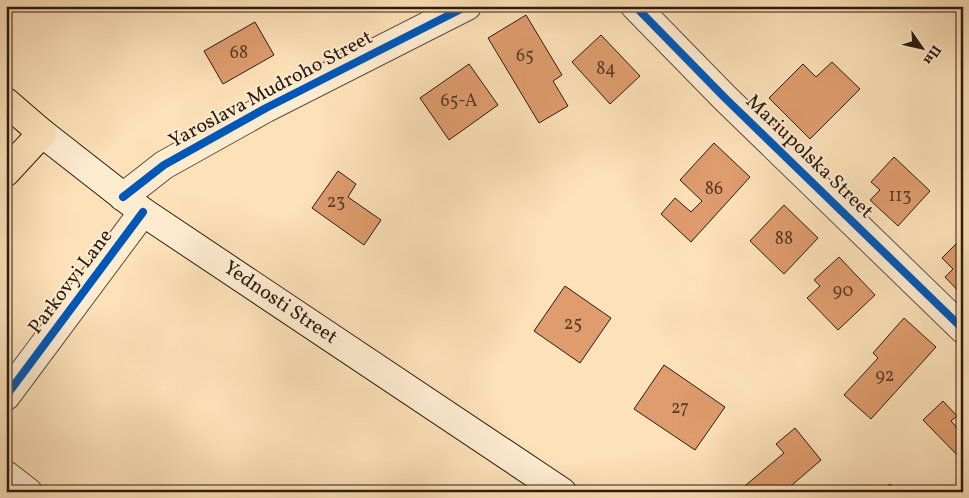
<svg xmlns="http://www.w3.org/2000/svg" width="969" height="498" font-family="Vollkorn,serif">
<rect width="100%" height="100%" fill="#fde1b8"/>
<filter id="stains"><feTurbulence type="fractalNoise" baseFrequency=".004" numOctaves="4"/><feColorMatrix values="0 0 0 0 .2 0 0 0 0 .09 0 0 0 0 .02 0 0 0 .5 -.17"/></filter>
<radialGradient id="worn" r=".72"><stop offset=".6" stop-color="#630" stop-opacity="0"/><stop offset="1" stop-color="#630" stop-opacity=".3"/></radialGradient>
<!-- building -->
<g fill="#df9c6e" stroke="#2c1a0f">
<polygon points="675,6 686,6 677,11"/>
<polygon points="955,6 963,6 963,18"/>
<polygon points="526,15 562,75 553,81 568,106 539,123 488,38"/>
<polygon points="255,22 274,55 223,84 204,51"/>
<polygon points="601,35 640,76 610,104 572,62"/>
<polygon points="832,62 860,89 810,139 769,98 803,64 816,77"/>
<polygon points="469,64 498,105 449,140 420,98"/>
<polygon points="714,143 750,177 691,242 661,214 675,198 691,212 702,201 680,180"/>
<polygon points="894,157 930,191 898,226 870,200 880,190 871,182"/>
<polygon points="338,171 356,184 348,197 381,220 364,245 312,208"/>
<polygon points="784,205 818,238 784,274 750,241"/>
<polygon points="963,237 963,296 945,277 953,269 942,258"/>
<polygon points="839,257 875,295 838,330 807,298 820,286 814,280"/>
<polygon points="565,286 611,318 580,363 534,331"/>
<polygon points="904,318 936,347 871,419 844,395 878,358 873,353"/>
<polygon points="664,365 725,407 695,450 634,409"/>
<polygon points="943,401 957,416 951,421 960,431 963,428 963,461 923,420"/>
<polygon points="795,428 821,460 784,492 744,492 740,490 784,453 776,444"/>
<polygon points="890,484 896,492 881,492"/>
</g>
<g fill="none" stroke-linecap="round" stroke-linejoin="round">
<!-- minor casing -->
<g stroke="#604c39" stroke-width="30">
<g id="minor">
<polyline points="635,6 725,98 963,329"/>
<polyline points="6,396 143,212"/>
<polyline points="6,475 28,492"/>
</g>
</g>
<!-- tertiary casing -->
<g stroke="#604c39" stroke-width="30">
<polyline id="tertiary" points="123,197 164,165 266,108 467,6"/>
</g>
<!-- secondary casing -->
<g stroke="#2c1a0f" stroke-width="30">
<polyline id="secondary" points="42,133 143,212 562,492"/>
</g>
<!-- primary casing -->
<g stroke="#2c1a0f" stroke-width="30">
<polyline id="primary" points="6,102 42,133 6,172"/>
</g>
<!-- minor -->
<use href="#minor" stroke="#feecd1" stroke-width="28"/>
<!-- tertiary -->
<use href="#tertiary" stroke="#feecd1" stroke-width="28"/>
<!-- secondary -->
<use href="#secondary" stroke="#feecd1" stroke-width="28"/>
<!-- primary -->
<use href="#primary" stroke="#fde1b8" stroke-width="28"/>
<!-- cycleway casing -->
<g stroke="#feecd1" stroke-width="11">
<g id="cycleway">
<polyline points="635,6 725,98 963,329"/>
<polyline points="123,197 164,165 266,108 467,6"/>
<polyline points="6,396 143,212"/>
</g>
</g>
<!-- cycleway -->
<use href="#cycleway" stroke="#0057b8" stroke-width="8"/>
</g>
<g text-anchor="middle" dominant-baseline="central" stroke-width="4" stroke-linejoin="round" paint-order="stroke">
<!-- number labels -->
<g font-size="18" fill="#593a27">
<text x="239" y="53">68</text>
<text x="525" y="56">65</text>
<text x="606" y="69">84</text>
<text x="459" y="101">65-А</text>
<text x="714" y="189">86</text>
<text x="900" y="196">113</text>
<text x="336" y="202">23</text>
<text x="784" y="239">88</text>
<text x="843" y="291">90</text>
<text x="573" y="324">25</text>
<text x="885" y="376">92</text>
<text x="680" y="408">27</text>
</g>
<!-- street labels -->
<g font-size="20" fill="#2c1a0f" stroke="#feecd1">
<text transform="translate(271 90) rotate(-28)">Yaroslava Mudroho Street</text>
<text transform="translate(809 157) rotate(44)">Mariupolska Street</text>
<text transform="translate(71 282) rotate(-53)">Parkovyi Lane</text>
<text transform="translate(280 303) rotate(34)">Yednosti Street</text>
</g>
</g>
<!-- margin -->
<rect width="969" height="498" fill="none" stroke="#fde1b8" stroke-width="25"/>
<rect x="8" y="8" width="954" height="483" fill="none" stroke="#2c1a0f" stroke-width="2.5"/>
<rect x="12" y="12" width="944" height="473" fill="none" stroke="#2c1a0f"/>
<!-- north arrow -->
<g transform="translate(922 48) rotate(124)" stroke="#feecd1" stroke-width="4" paint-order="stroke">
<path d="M0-4L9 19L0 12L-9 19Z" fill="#2c1a0f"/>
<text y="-8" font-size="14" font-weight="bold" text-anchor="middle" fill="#2c1a0f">Пн</text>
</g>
<rect width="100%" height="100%" filter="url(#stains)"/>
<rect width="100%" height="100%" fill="url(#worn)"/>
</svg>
